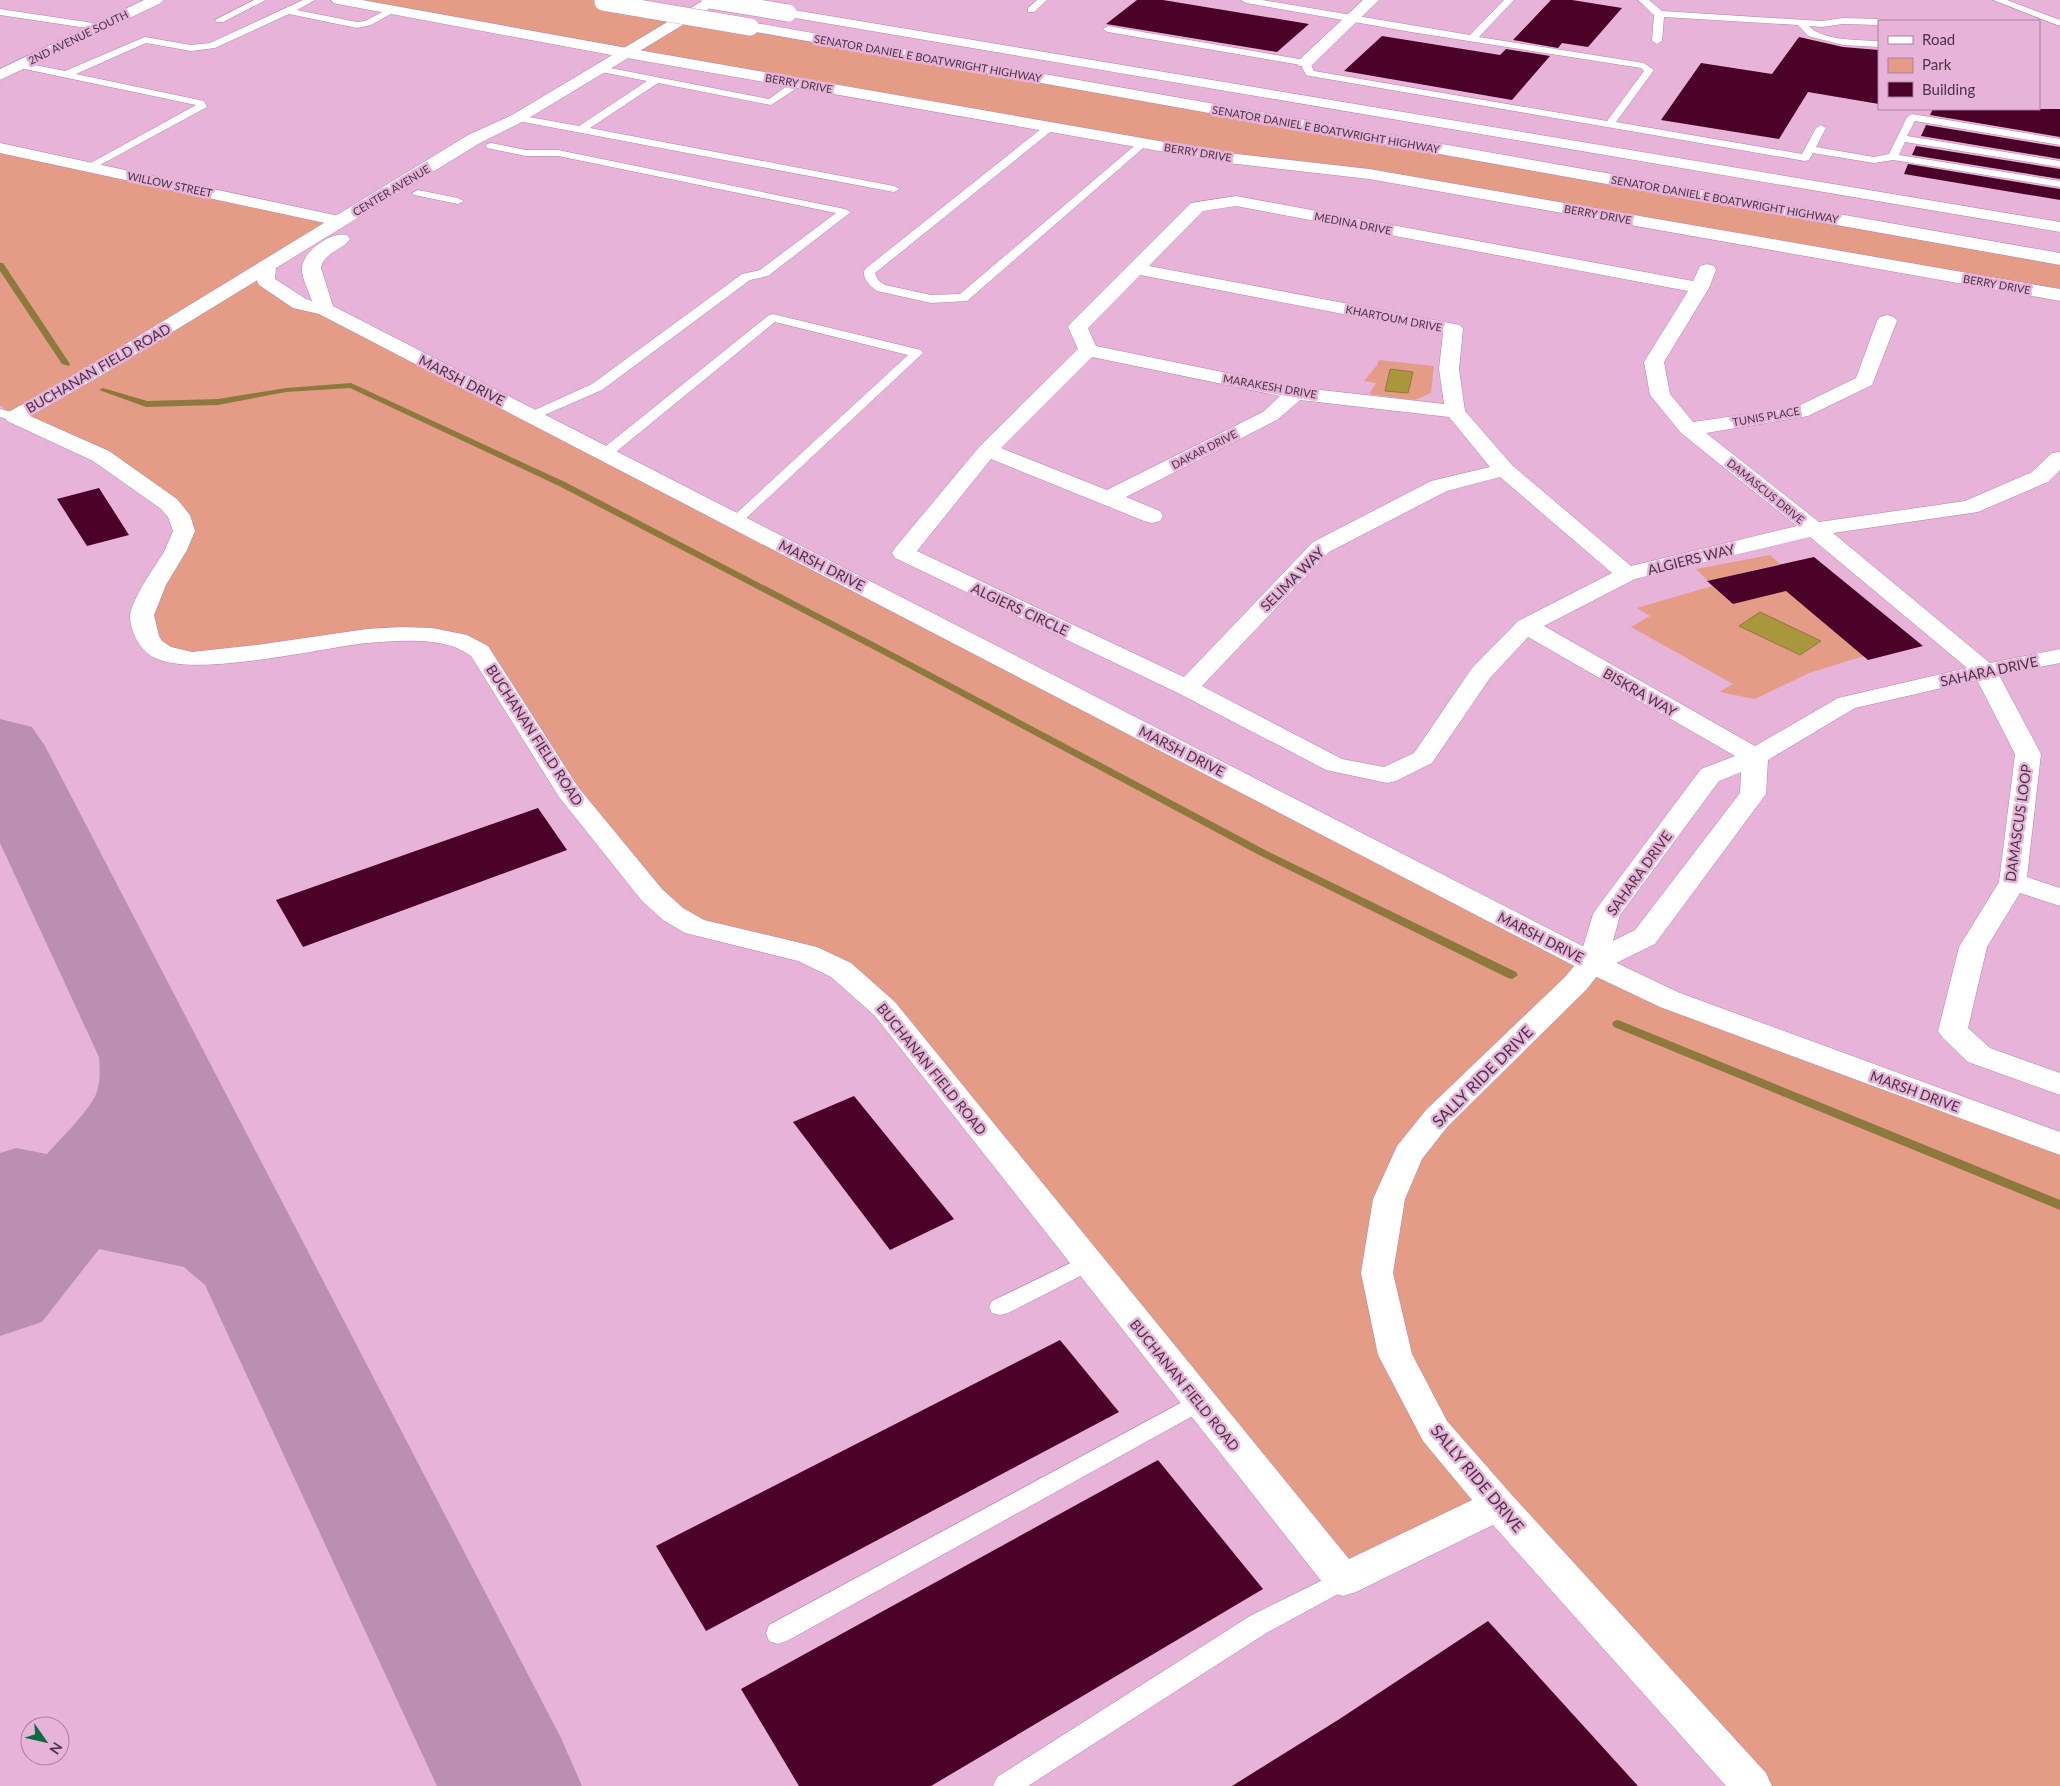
<svg xmlns="http://www.w3.org/2000/svg" width="2060" height="1786" font-family="Lato,sans-serif">
<rect width="100%" height="100%" fill="#e7b3d9"/>
<!-- green -->
<g fill="#e59c87">
<polygon points="338,0 593,0 603,2 2060,259 2060,295 1369,174 1228,158"/>
<polygon points="0,148 339,221 271,271 266,282 300,304 325,309 1592,963 1670,1000 2060,1145 2060,1786 1752,1786 1498,1505 1343,1580 1199,1402 885,1009 841,970 807,954 695,927 673,914 652,895 568,791 480,651 459,640 432,635 401,634 367,636 257,652 192,659 163,653 152,645 147,636 142,615 154,585 176,550 184,531 179,515 169,504 101,456 14,417 0,405"/>
<polygon points="1379,360 1434,366 1431,393 1415,400 1369,394 1376,383 1364,381 1377,365"/>
<polygon points="1770,555 1780,564 1708,581 1696,569"/>
<polygon points="1712,586 1733,604 1786,591 1864,656 1809,673 1755,699 1719,692 1733,684 1631,627 1650,616 1637,608"/>
</g>
<!-- water -->
<g fill="#aa963c" stroke="#8d793e">
<polygon points="1390,369 1413,372 1408,393 1385,391"/>
<polygon points="1760,612 1821,641 1800,655 1739,626"/>
</g>
<g fill="none" stroke-linecap="round" stroke-linejoin="round">
<!-- stream -->
<g fill="#8d793e" fill-rule="evenodd">
<polygon points="0,263 3,263 70,364 69,366 62,364 0,271"/>
<polygon points="351,383 565,482 896,654 1267,851 1516,972 1518,975 1512,979 1508,978 1259,855 890,658 559,486 350,388 286,392 218,405 146,407 99,390 103,388 147,401 218,399 286,388"/>
<polygon points="1618,1020 2060,1200 2060,1210 1614,1027 1612,1024 1614,1021"/>
</g>
<!-- taxiway -->
<path fill="#ba8faf" fill-rule="evenodd" d="M0,719l32,8 13,19 516,992 21,48h-145l-232,-501 -21,-18 -85,-18 -57,73 -42,14v-183l16,-5 31,6c14,-16 36,-37 46,-54 8,-12 7,-29 6,-43l-99,-214z"/>
</g>
<!-- building -->
<g fill="#4b0027">
<polygon points="1137,0 1163,0 1309,24 1277,52 1106,24"/>
<polygon points="1551,0 1572,0 1622,8 1588,47 1562,43 1558,48 1513,40"/>
<polygon points="1382,36 1500,55 1506,49 1550,56 1512,100 1344,71"/>
<polygon points="1799,37 1843,47 1879,50 1879,104 1808,92 1779,139 1661,120 1701,63 1772,74"/>
<polygon points="1933,109 2060,109 2060,137 1930,115"/>
<polygon points="1926,125 2060,147 2060,159 1921,136"/>
<polygon points="1916,146 2060,169 2060,179 1912,155"/>
<polygon points="1908,164 2060,189 2060,200 1904,174"/>
<polygon points="99,488 129,535 87,546 57,499"/>
<polygon points="1814,557 1923,646 1868,660 1786,591 1733,604 1707,581"/>
<polygon points="538,808 567,850 303,947 276,900"/>
<polygon points="854,1096 954,1219 890,1250 793,1122"/>
<polygon points="1060,1340 1119,1412 706,1631 656,1546"/>
<polygon points="1158,1460 1263,1589 931,1786 799,1786 741,1689"/>
<polygon points="1488,1621 1638,1786 1232,1786 1338,1720"/>
</g>
<g fill="none" stroke-linecap="round" stroke-linejoin="round">
<!-- lane casing -->
<g stroke="#b483a8" stroke-width="1">
<g id="lane">
<polygon points="254,0 266,0 223,22 217,22 215,20"/>
<polygon points="303,0 315,0 297,10 357,22 365,21 390,8 393,7 398,10 371,25 357,28 289,14 215,48 191,51 146,43 76,74 204,101 207,107 91,170 86,167 87,165 196,105 20,68 15,65 20,62 65,71 145,37 191,45 210,43"/>
<polygon points="1037,0 1047,0 1034,12 1028,12 1028,8"/>
<polygon points="1241,0 1262,0 1470,35 1504,0 1514,0 1479,37 1644,63 1654,70 1616,122 1802,154 1816,128 1821,125 1826,128 1816,147 1874,157 1889,154 1907,117 1912,114 2060,139 2060,145 1915,121 1907,136 2060,161 2060,167 1905,142 1899,155 2060,181 2060,187 1893,160 1874,163 1813,153 1809,160 1805,161 1310,76 1306,75 1301,65 1108,32 1103,29 1108,26 1305,60 1309,61 1314,71 1607,121 1644,71 1641,68 1411,32 1246,3"/>
<path d="M1638,0h11l13,11 160,10 21,-3 36,1 4,2h-4v4l-36,-1 -21,3 -13,-1c14,15 50,14 70,15v6l-36,-2 -35,-9 -10,-11 -134,-8 -2,24 -5,3 -5,-3 2,-26z"/>
<polygon points="1993,0 2007,0 2060,20 2060,26"/>
<polygon points="0,9 100,24 105,27 100,30 0,15"/>
<polygon points="600,66 769,99 794,81 802,81 802,85 771,105 658,83 590,128 894,186 900,189 894,192 518,121 513,118 518,115 579,126 647,81 596,71 595,69"/>
<path d="M1050,124l4,1 1,2 -1,2 -179,144 3,7 7,5 46,10 29,-1 180,-153 4,-1 5,3 -182,158 -36,2 -54,-12c-7,-5 -16,-13 -12,-22l181,-144z"/>
<polygon points="491,143 526,150 558,150 845,209 851,212 768,276 750,280 602,390 533,420 526,416 528,413 592,384 742,274 760,270 836,213 558,156 526,156 487,148 486,146 487,144"/>
<polygon points="418,190 458,198 464,201 458,204 414,195 412,193"/>
<polygon points="773,314 921,350 923,353 741,523 731,523 729,520 908,355 775,322 611,456 601,456 599,453 601,450 769,315"/>
<polygon points="0,409 19,414 21,417 14,421 0,417"/>
<polygon points="1087,1255 1094,1257 1097,1263 1094,1269 1008,1313 1000,1315 992,1313 989,1307 992,1301"/>
<polygon points="1199,1393 1207,1396 1210,1402 1207,1408 787,1641 778,1644 769,1641 766,1633 769,1625"/>
<polygon points="1343,1570 1351,1573 1355,1580 1351,1587 1268,1632 1028,1786 993,1786 997,1777 1250,1616"/>
</g>
</g>
<!-- street casing -->
<g stroke="#b483a8" stroke-width="1">
<g id="street">
<polygon points="144,0 163,0 161,3 0,80 0,69"/>
<polygon points="331,0 362,0 627,48 1228,153 1369,169 2060,289 2060,301 1369,179 1228,163 627,58 338,4 333,3"/>
<polygon points="1363,0 1379,0 1311,66 1299,66 1297,63 1299,60"/>
<polygon points="0,143 339,216 345,217 348,221 345,225 339,226 0,153"/>
<path d="M1236,196l457,85 7,-15 7,-2 7,2 2,4 -7,18 -45,74 6,32 23,28 103,-15 60,-29 21,-57 3,-4 7,-2 7,2 3,4 -25,64 -64,31 -102,17 113,89 146,-21 67,-29 20,-19 8,-1v18l-12,12 -70,30 -145,21 157,130 70,-14v14l-61,12 42,79 -14,123 33,11v18l-40,-13 -33,54 -19,81 22,20 70,25v22l-92,-33 -25,-24 -5,-7 21,-84 40,-65 16,-128 -38,-74 -122,28 -87,52 -2,34 -111,150 -53,26 -16,20 -138,136 -26,33 -17,40 -12,74 19,81 35,67 64,73 255,279 6,13h-46l-233,-261 -137,67 -13,4 -13,-4 -455,-576 -44,-39 -33,-16 -113,-28 -22,-13 -21,-19 -83,-104 -88,-141c-6,-4 -13,-8 -20,-10 -26,-8 -57,-5 -84,-3 -47,5 -175,36 -214,14 -13,-7 -23,-26 -23,-41 1,-16 25,-50 34,-64 3,-7 6,-14 9,-21l-5,-14 -7,-8 -68,-48 -86,-40 -3,-4 3,-4 81,-46 172,-105 7,-2 7,2 2,4 -2,4 -172,105 -72,41 79,35 68,48 13,16 5,16 -8,19 -21,35 -12,30 5,21 3,5 9,6 21,5 65,-7 110,-16 34,-2 31,1 35,7 21,11 90,141 84,102 21,19 21,12 113,27 34,16 44,39 454,557 123,-59 -49,-59 -45,-86 -17,-82 12,-74 24,-53 29,-36 140,-134 13,-16 14,-46 4,-6 104,-139 34,-13 -207,-119 -38,41 -58,85 -36,18 -9,2 -61,-13 -148,-77 -283,-135 -3,-5 3,-5 85,-102 98,-97 -10,-22 3,-4 120,-120zM1236,206l452,85 -44,71 6,33 31,38 116,93 -166,40 -119,-101 -47,-54 -6,-42 4,-40 -3,-4 -311,-59 54,-55zM1140,275l303,58 -4,36 5,35 -149,-17 -199,-41 -8,-18zM1092,357l188,39 -17,16 -156,78 -106,-42zM1300,400l149,17 41,50 -59,14 -118,61 -129,135 -267,-126 74,-92 153,62 8,2 8,-2 3,-5 -3,-5 -34,-14 151,-77zM1500,477l112,96 -94,48 -46,47 -58,85 -30,14 -42,-8 -140,-73 127,-134 118,-61zM1810,537l157,131 -129,30 -83,48 -211,-120 91,-47zM1741,772l-1,21 -105,137 -22,11 7,-26 99,-134z"/>
</g>
</g>
<!-- secondary casing -->
<g stroke="#b483a8" stroke-width="1">
<path id="secondary" d="M704,0h17l-2,3 -195,118 -44,22 -204,125 -1,11 31,20 6,2c-3,-10 -11,-23 -10,-34 2,-17 30,-36 45,-32l3,4c-8,12 -26,13 -29,29l12,38 1269,650 78,37 380,139v23l-400,-148 -78,-37 -1263,-656 -26,-6 -34,-23c-4,-6 -3,-17 1,-23l208,-127 44,-20z"/>
</g>
<!-- highway casing -->
<g stroke="#b483a8" stroke-width="1">
<g id="highway">
<polygon points="788,9 2060,222 2060,232 783,16 781,13 783,10"/>
<polygon points="750,22 2060,253 2060,265 745,30 742,27 745,24"/>
</g>
</g>
<!-- lane -->
<use href="#lane" fill="#fff" fill-rule="evenodd"/>
<!-- street -->
<use href="#street" fill="#fff" fill-rule="evenodd"/>
<!-- secondary -->
<use href="#secondary" fill="#fff" fill-rule="evenodd"/>
<!-- highway -->
<use href="#highway" fill="#fff" fill-rule="evenodd"/>
<!-- highway-bridge casing -->
<g stroke="#b483a8" stroke-width="18" stroke-linecap="butt">
<g id="highway-bridge">
<polyline points="710,0 788,13"/>
<polyline points="603,2 750,27"/>
</g>
</g>
<!-- highway-bridge -->
<use href="#highway-bridge" stroke="#fff" stroke-width="17"/>
</g>
<g text-anchor="middle" dominant-baseline="central" stroke-width="5" stroke-linejoin="round" paint-order="stroke">
<!-- far-street labels -->
<g font-size="11" fill="#493444" stroke="#e7b3d9">
<text transform="translate(78 37) rotate(-26)">2ND AVENUE SOUTH</text>
<text transform="translate(928 58) rotate(10)">SENATOR DANIEL E BOATWRIGHT HIGHWAY</text>
<text transform="translate(799 83) rotate(10)">BERRY DRIVE</text>
<text transform="translate(1326 129) rotate(10)">SENATOR DANIEL E BOATWRIGHT HIGHWAY</text>
<text transform="translate(1198 152) rotate(9)">BERRY DRIVE</text>
<text transform="translate(170 184) rotate(12)">WILLOW STREET</text>
<text transform="translate(391 190) rotate(-31)">CENTER AVENUE</text>
<text transform="translate(1725 199) rotate(10)">SENATOR DANIEL E BOATWRIGHT HIGHWAY</text>
<text transform="translate(1598 214) rotate(10)">BERRY DRIVE</text>
<text transform="translate(1353 223) rotate(11)">MEDINA DRIVE</text>
<text transform="translate(1997 284) rotate(10)">BERRY DRIVE</text>
<text transform="translate(1394 318) rotate(11)">KHARTOUM DRIVE</text>
<text transform="translate(1270 386) rotate(10)">MARAKESH DRIVE</text>
<text transform="translate(1766 416) rotate(-10)">TUNIS PLACE</text>
<text transform="translate(1204 449) rotate(-27)">DAKAR DRIVE</text>
<text transform="translate(1766 491) rotate(39)">DAMASCUS DRIVE</text>
</g>
<!-- street labels -->
<g font-size="14" fill="#493444" stroke="#e7b3d9">
<text transform="translate(98 368) rotate(-30)">BUCHANAN FIELD ROAD</text>
<text transform="translate(462 380) rotate(27)">MARSH DRIVE</text>
<text transform="translate(1691 559) rotate(-14)">ALGIERS WAY</text>
<text transform="translate(822 565) rotate(27)">MARSH DRIVE</text>
<text transform="translate(1292 579) rotate(-45)">SELIMA WAY</text>
<text transform="translate(1020 609) rotate(25)">ALGIERS CIRCLE</text>
<text transform="translate(1989 671) rotate(-12)">SAHARA DRIVE</text>
<text transform="translate(1640 692) rotate(30)">BISKRA WAY</text>
<text transform="translate(535 735) rotate(57)">BUCHANAN FIELD ROAD</text>
<text transform="translate(1182 751) rotate(27)">MARSH DRIVE</text>
<text transform="translate(2018 823) rotate(-82)">DAMASCUS LOOP</text>
<text transform="translate(1639 873) rotate(-54)">SAHARA DRIVE</text>
<text transform="translate(1541 937) rotate(27)">MARSH DRIVE</text>
<text transform="translate(932 1069) rotate(51)">BUCHANAN FIELD ROAD</text>
<text transform="translate(1915 1091) rotate(20)">MARSH DRIVE</text>
<text transform="translate(1185 1385) rotate(51)">BUCHANAN FIELD ROAD</text>
</g>
<!-- near-street labels -->
<g font-size="16" fill="#493444" stroke="#e7b3d9">
<text transform="translate(1482 1076) rotate(-45)">SALLY RIDE DRIVE</text>
<text transform="translate(1478 1478) rotate(50)">SALLY RIDE DRIVE</text>
</g>
</g>
<!-- legend -->
<rect x="1878" y="20" width="162" height="90" fill="#e7b3d9" stroke="#a8809d"/>
<rect x="1888" y="36" width="25" height="8" fill="#ffffff" stroke="#a8809d"/>
<text x="1922" y="45" font-size="15" fill="#493444">Road</text>
<rect x="1888" y="58" width="25" height="15" fill="#e59c87" stroke="#a8809d"/>
<text x="1922" y="70" font-size="15" fill="#493444">Park</text>
<rect x="1888" y="82" width="25" height="15" fill="#4b0027" stroke="#a8809d"/>
<text x="1922" y="95" font-size="15" fill="#493444">Building</text>
<!-- north arrow -->
<g transform="translate(45 1741) rotate(124)"><circle r="24" fill="#e7b3d9" stroke="#a8809d"/>
<path d="M0-4L9 19L0 12L-9 19Z" fill="#0c6b3f"/>
<text y="-8" font-size="14" font-weight="bold" text-anchor="middle" fill="#493444">N</text>
</g>
</svg>
